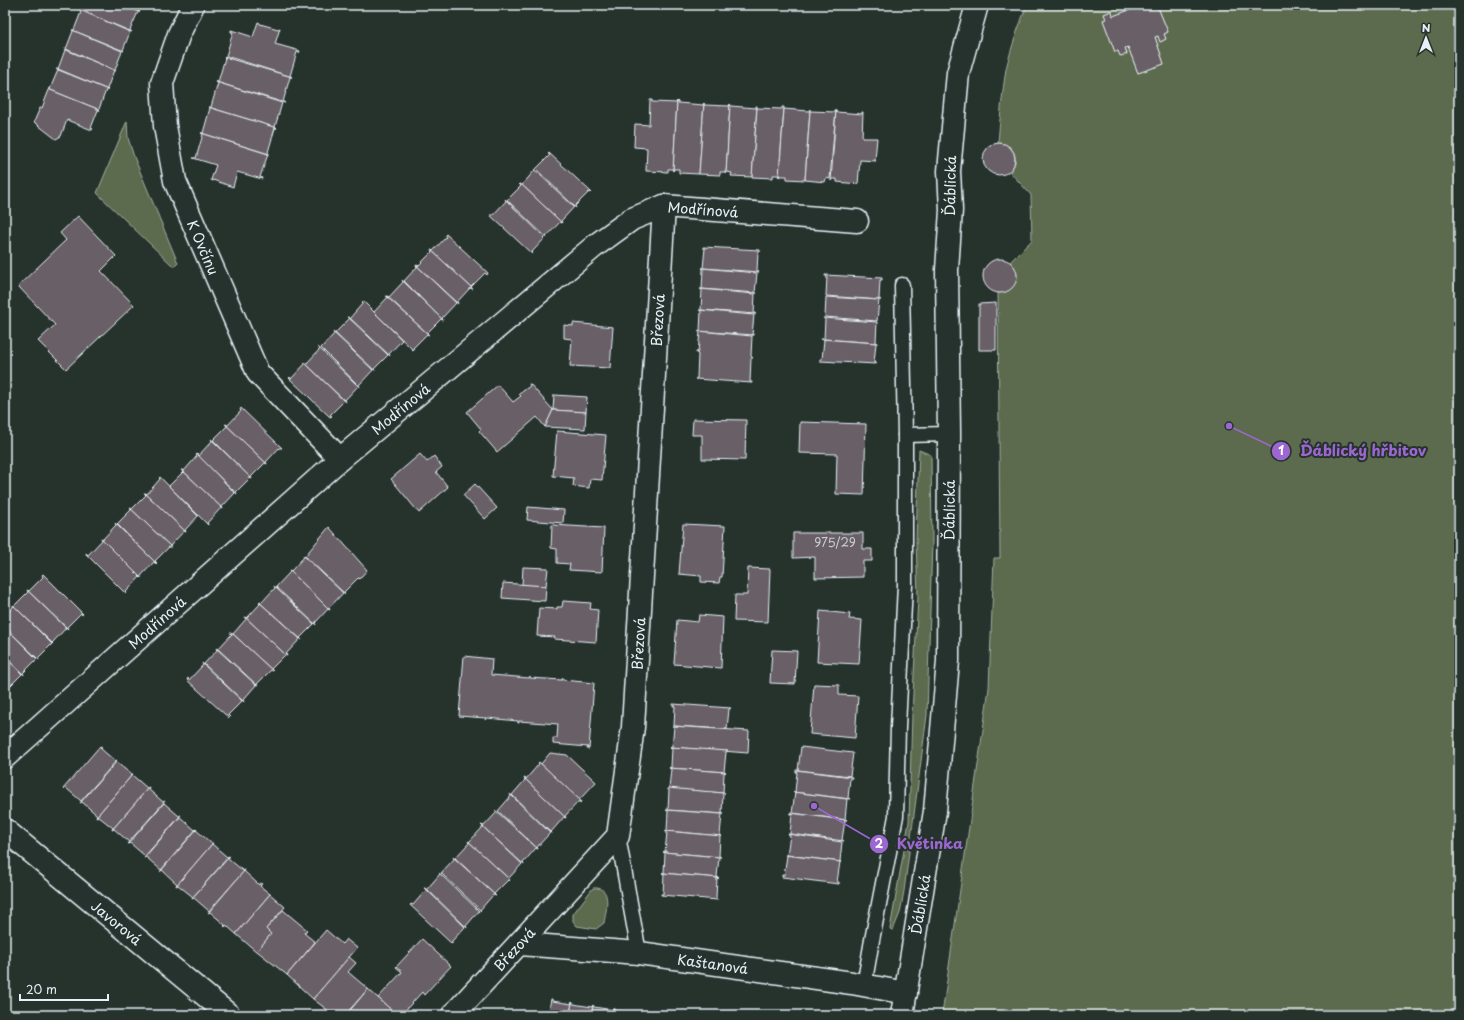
<svg xmlns="http://www.w3.org/2000/svg" width="1464" height="1020" font-family="'Playpen Sans',sans-serif">
<rect width="100%" height="100%" fill="#26332d"/>
<filter id="ink" filterUnits="userSpaceOnUse"><feTurbulence type="fractalNoise" baseFrequency=".025" numOctaves="2"/><feDisplacementMap in="SourceGraphic" scale="8" xChannelSelector="R" yChannelSelector="G"/><feConvolveMatrix kernelMatrix="1 2 1 2 8 2 1 2 1" color-interpolation-filters="sRGB"/></filter>
<g filter="url(#ink)">
<!-- green -->
<g fill="#5c6b4d" stroke="#a2aea2">
<path d="M1027,5h116l-30,11 -2,-5 -7,3 2,5 -3,1 12,32 3,-1 3,5 5,-2 -1,-6 3,-1 10,26 26,-9 -9,-27 3,-1 3,6 5,-3 -2,-5 4,-2 -11,-27h302v1010h-517l47,-327 5,-130h6l-2,-265c17,-3 26,-18 12,-31l22,-22 -1,-45 -21,-23c11,-12 4,-29 -12,-29 2,-25 4,-49 8,-74 5,-21 13,-44 21,-64z"/>
<polygon points="127,121 128,138 134,157 178,263 174,267 97,193"/>
<polygon points="919,450 931,455 932,541 927,715 904,891 900,913 893,930 890,929 909,822 912,714 918,597 916,541"/>
<path d="M593,888c20,-2 13,22 11,35l-8,6 -19,-3 -4,-5v-7z"/>
</g>
<!-- building -->
<g fill="#695f66" stroke="#e8f1f8">
<polygon points="84,5 122,5 140,12 138,12 130,30 132,32 82,11"/>
<polygon points="123,5 141,5 139,11 140,12"/>
<polygon points="1143,5 1157,5 1168,32 1164,34 1166,39 1160,42 1158,36 1155,37 1164,64 1138,73 1128,47 1125,48 1127,54 1120,56 1118,51 1115,52 1103,20 1106,19 1104,14 1112,11 1113,16"/>
<polygon points="80,10 130,32 123,50 124,51 72,30 74,30 81,12 80,11"/>
<polygon points="258,22 260,23 260,24 278,29 280,28 275,44 300,51 299,53 297,52 290,76 292,77 226,56 233,32 231,32 231,30 253,37"/>
<polygon points="72,30 122,51 115,70 116,71 66,49 73,31"/>
<polygon points="64,49 114,70 107,89 108,90 58,69 65,50"/>
<polygon points="224,57 292,77 290,77 283,102 285,103 216,82 218,82 225,58"/>
<polygon points="56,69 108,90 106,90 99,109 100,110 48,89 50,89 58,70"/>
<polygon points="216,82 282,103 275,127 277,128 208,107 211,107 218,83"/>
<polygon points="48,89 100,110 98,110 91,128 93,129 92,130 67,120 61,136 56,139 34,122 40,108 42,108 49,90"/>
<polygon points="650,100 652,100 652,102 677,103 677,101 673,171 673,169 668,169 668,172 646,171 647,148 634,147 635,124 649,125"/>
<polygon points="677,101 678,103 703,105 704,103 699,174 679,173 679,169 674,169 673,171"/>
<polygon points="704,103 704,105 729,106 730,104 726,174 725,172 720,172 720,175 699,174"/>
<polygon points="730,104 731,106 756,108 756,106 757,106 752,177 731,176 732,173 727,172 726,174"/>
<polygon points="208,107 277,128 275,128 268,152 269,154 201,133 203,133 210,108"/>
<polygon points="782,107 784,107 779,177 778,175 773,175 773,178 752,177 757,108 782,109"/>
<polygon points="784,109 809,111 810,109 805,180 787,179 787,176 779,176 779,177"/>
<polygon points="835,110 836,110 830,179 826,178 825,182 805,180 810,111 835,112"/>
<polygon points="836,110 836,112 862,114 862,112 863,112 862,138 877,138 875,160 876,161 860,160 858,184 837,182 837,179 832,179 831,181"/>
<polygon points="201,133 268,154 260,177 262,178 262,179 237,172 233,187 213,180 213,181 211,180 216,165 193,158 196,158 203,134"/>
<circle cx="999" cy="159" r="16"/>
<polygon points="549,153 591,192 590,193 589,192 575,206 576,208 536,169 550,155 548,154"/>
<polygon points="534,169 574,207 561,221 562,223 522,185 535,170"/>
<polygon points="519,184 522,185 562,223 560,222 546,237 547,238 507,200 521,186"/>
<polygon points="505,199 545,238 532,252 533,253 532,254 490,215 493,215 506,201"/>
<polygon points="78,216 116,256 101,271 134,305 66,369 38,341 55,325 18,286 66,240 60,233"/>
<polygon points="446,234 488,273 487,275 485,273 471,287 473,289 431,250 433,251 446,237 445,235"/>
<polygon points="703,247 760,250 760,252 758,252 757,271 759,272 703,268 705,248 703,248"/>
<polygon points="431,250 473,289 470,288 457,302 458,304 416,265 418,266 432,252"/>
<circle cx="1000" cy="276" r="17"/>
<polygon points="416,265 456,303 442,318 443,320 404,281 417,267"/>
<polygon points="702,268 757,273 755,293 757,293 702,289 703,269"/>
<polygon points="825,275 882,278 882,280 880,280 879,299 881,300 826,296 827,276 825,276"/>
<polygon points="402,280 443,320 441,319 427,333 429,335 387,296 389,297 403,282"/>
<polygon points="700,289 755,294 754,314 756,314 701,310 702,290"/>
<polygon points="386,296 429,335 427,334 413,348 414,349 413,350 374,312 388,297"/>
<polygon points="826,297 879,300 877,321 825,317"/>
<polygon points="363,301 402,340 389,354 390,356 350,318 363,303 362,302"/>
<polygon points="996,303 996,350 979,350 979,304"/>
<polygon points="699,310 754,315 752,335 754,335 698,331 700,331 701,311"/>
<polygon points="347,317 348,317 388,355 374,369 375,371 335,333 349,319"/>
<polygon points="823,318 877,322 876,342 878,343 824,339 825,319"/>
<polygon points="573,323 613,327 610,368 570,366 572,339 564,338 564,325 573,326"/>
<polygon points="698,331 752,336 751,356 753,358 751,358 750,382 752,382 752,383 695,379 697,378 698,354 696,353 696,352 698,352 700,332"/>
<polygon points="333,332 373,370 359,385 360,387 321,348 334,334"/>
<polygon points="821,339 876,343 874,363 877,363 876,364 820,361 820,359 822,359 824,340"/>
<polygon points="318,347 358,386 345,400 346,402 306,364 320,349"/>
<polygon points="304,362 344,401 330,415 332,416 330,417 289,378 290,377 291,379 305,364"/>
<polygon points="529,384 530,384 553,410 545,427 537,417 497,452 479,431 481,429 467,412 498,385 513,402 521,396 519,394 530,386"/>
<polygon points="554,395 587,397 586,412 553,410"/>
<polygon points="241,408 282,448 279,448 266,462 267,464 225,424 228,425 241,411 240,410"/>
<polygon points="553,410 586,412 585,429 545,427"/>
<polygon points="693,419 746,420 745,460 702,459 702,435 692,435"/>
<polygon points="800,422 866,424 864,495 836,494 837,454 799,453"/>
<polygon points="225,424 267,464 265,463 251,477 252,479 213,440 227,426"/>
<polygon points="557,431 606,435 602,480 590,479 589,488 573,486 574,478 553,476"/>
<polygon points="211,439 252,479 250,478 236,492 237,494 198,456 212,441"/>
<polygon points="197,454 235,493 222,507 223,509 182,470 184,471 197,456 196,455"/>
<polygon points="420,454 427,462 434,456 442,467 436,472 448,487 419,513 391,479"/>
<polygon points="181,470 182,470 223,509 221,508 207,523 208,524 208,525 169,486 183,472"/>
<polygon points="160,477 198,516 185,530 186,532 145,493 147,494 160,479 159,478"/>
<polygon points="475,484 497,508 485,519 463,495"/>
<polygon points="144,493 145,493 186,532 184,531 170,546 171,547 130,508 132,509 146,495"/>
<polygon points="528,507 564,510 563,523 527,520"/>
<polygon points="130,508 171,547 169,547 155,561 157,563 156,563 117,524 131,510"/>
<polygon points="115,523 156,563 156,564 154,562 141,576 141,578 101,538 103,539 116,525"/>
<polygon points="683,524 725,526 722,577 720,577 719,583 701,582 701,576 679,574"/>
<polygon points="552,525 604,528 602,572 569,570 570,564 557,563 557,549 551,548"/>
<polygon points="329,527 367,570 359,579 358,578 344,592 345,594 305,556"/>
<polygon points="793,533 863,533 863,549 872,549 872,561 863,561 863,577 815,578 815,557 793,558"/>
<polygon points="101,538 140,577 126,592 127,593 126,594 86,554 86,553 88,555 102,540"/>
<polygon points="303,555 343,593 329,608 330,610 289,570 291,571 304,557"/>
<polygon points="523,567 548,568 546,586 522,585"/>
<polygon points="748,568 770,569 768,622 734,621 735,595 747,595"/>
<polygon points="289,570 330,610 328,609 315,623 316,625 276,587 290,572"/>
<polygon points="43,574 83,614 82,615 81,613 67,627 68,629 27,590 29,591 43,577 42,575"/>
<polygon points="503,583 546,586 545,601 502,598"/>
<polygon points="274,586 314,624 300,638 302,640 259,602 260,601 262,602 275,588"/>
<polygon points="27,590 66,628 52,643 53,644 14,606 28,592"/>
<polygon points="563,601 591,603 590,609 598,610 596,642 554,639 555,637 537,636 539,608 557,609 557,607 562,607"/>
<polygon points="259,602 300,639 286,654 287,656 245,617 247,618 261,603"/>
<polygon points="13,605 52,644 38,658 39,660 5,627 5,616 13,607"/>
<polygon points="820,611 850,614 849,619 862,620 859,664 817,662"/>
<polygon points="699,615 723,617 721,668 674,664 677,620 698,622"/>
<polygon points="245,617 287,656 285,655 271,669 273,671 233,634 246,619"/>
<polygon points="5,627 37,659 23,673 24,675 5,657"/>
<polygon points="230,633 233,634 273,671 271,670 257,684 258,686 218,649 232,634"/>
<polygon points="216,648 256,685 243,700 244,702 204,664 217,650"/>
<polygon points="772,650 797,651 795,684 770,683"/>
<polygon points="464,656 492,659 491,675 529,678 530,676 530,678 562,680 563,678 563,680 594,683 589,749 587,749 588,747 553,744 553,738 557,738 558,724 519,721 519,723 518,723 518,721 487,718 485,720 486,718 459,716"/>
<polygon points="5,657 22,674 8,688 9,690 5,686"/>
<polygon points="202,663 242,701 228,715 230,717 229,718 187,680 188,678 189,680 203,665"/>
<polygon points="814,684 839,685 839,695 858,696 855,738 810,734"/>
<polygon points="673,704 731,708 730,709 729,709 727,729 674,726 675,706 673,706"/>
<polygon points="672,726 749,731 748,753 670,747 672,746 674,727"/>
<polygon points="100,746 102,747 100,748 115,761 117,760 81,801 66,788 64,790 63,789"/>
<polygon points="670,747 728,751 726,752 724,772 726,772 669,768 671,767 672,748"/>
<polygon points="801,747 853,753 850,776 798,770"/>
<polygon points="550,753 567,755 596,782 579,800 541,764"/>
<polygon points="116,762 131,774 133,774 96,817 97,815 82,802 80,803"/>
<polygon points="539,762 581,801 580,803 579,801 565,816 566,818 524,778 526,779 539,764 538,763"/>
<polygon points="669,768 726,772 724,773 723,793 725,793 669,789 671,769"/>
<polygon points="796,770 852,777 852,778 850,778 848,798 850,799 793,792 795,792 797,772 796,772"/>
<polygon points="132,775 147,788 149,787 112,830 113,828 98,816 96,817"/>
<polygon points="524,778 566,818 564,817 551,832 552,834 512,795 525,780"/>
<polygon points="149,787 148,789 163,802 165,801 129,842 114,829 112,830"/>
<polygon points="668,788 723,793 722,814 724,814 668,810 669,790 668,790"/>
<polygon points="793,792 847,799 845,819 847,820 792,813 795,793"/>
<polygon points="510,794 550,833 537,847 538,849 498,811 511,796"/>
<polygon points="164,803 179,816 181,815 145,856 130,843 128,844"/>
<polygon points="495,810 538,849 536,848 523,863 524,865 481,825 484,826 497,812"/>
<polygon points="666,810 722,814 720,835 722,836 667,831 668,811"/>
<polygon points="790,813 845,820 842,840 844,841 790,834 792,814"/>
<polygon points="180,817 195,830 197,828 161,870 146,857 144,858"/>
<polygon points="481,825 522,864 508,879 510,880 468,841 469,842 483,827"/>
<polygon points="196,830 211,843 213,843 176,886 177,884 162,870 160,872"/>
<polygon points="665,831 722,836 720,836 719,856 721,857 663,852 665,852 667,832"/>
<polygon points="788,834 842,842 840,861 841,862 787,855 790,835"/>
<polygon points="468,841 510,880 509,881 508,880 494,894 496,896 455,858 469,843"/>
<polygon points="212,844 227,857 229,856 193,897 178,885 176,886"/>
<polygon points="663,852 719,857 717,877 719,878 662,873 664,873 665,853"/>
<polygon points="785,855 841,862 840,862 837,882 839,882 839,884 782,877 782,875 784,875 787,856"/>
<polygon points="230,856 228,858 243,871 245,870 209,911 194,898 192,899 193,897"/>
<polygon points="453,857 496,896 493,895 480,910 481,911 441,873 454,859"/>
<polygon points="244,871 259,885 260,883 262,884 260,886 270,894 236,934 226,925 225,927 224,926 225,925 210,912 208,913"/>
<polygon points="439,873 479,911 466,926 467,928 427,889 440,874"/>
<polygon points="662,873 719,878 717,878 716,898 718,900 661,895 661,894 663,894 664,874"/>
<polygon points="424,888 425,888 465,927 452,941 452,944 410,905 411,904 413,905 426,890"/>
<polygon points="270,894 285,907 266,929 271,934 257,952 236,934"/>
<polygon points="283,910 307,930 304,933 315,942 287,975 257,951 271,934 266,929"/>
<polygon points="326,930 342,944 346,939 357,948 313,999 287,975"/>
<polygon points="422,939 451,966 424,995 422,992 401,1015 397,1015 378,998 402,972 396,967"/>
<polygon points="349,957 356,963 348,972 368,989 345,1015 334,1015 313,999"/>
<polygon points="368,989 378,998 397,1015 346,1015"/>
<polygon points="551,999 552,999 552,1001 572,1004 572,1002 570,1015 548,1015"/>
<polygon points="572,1002 573,1004 592,1007 593,1005 592,1015 570,1015"/>
<polygon points="593,1005 594,1007 613,1010 614,1008 613,1015 592,1015"/>
<polygon points="614,1010 634,1013 635,1011 635,1015 613,1015"/>
</g>
<g fill="none" stroke-linecap="round" stroke-linejoin="round">
<!-- service casing -->
<g stroke="#e8f1f8" stroke-width="17">
<g id="service">
<polyline points="905,435 949,434"/>
<polyline points="618,836 639,953"/>
<polyline points="864,986 872,940 896,816 898,727 905,585 905,435 902,285"/>
</g>
</g>
<!-- minor casing -->
<g stroke="#e8f1f8" stroke-width="25">
<g id="minor">
<path id="s1" d="M193,5l-14,29 -17,49 3,43 10,55 83,192 82,86"/>
<path id="s2" d="M5,757l335,-298 256,-214 36,-26 32,-13 193,15"/>
<path id="s3" d="M5,830l224,185"/>
<path id="s4" d="M520,944l119,9 213,30 54,10"/>
<path id="s5" d="M453,1015l165,-179 15,-109 31,-521"/>
</g>
</g>
<!-- secondary casing -->
<g stroke="#e8f1f8" stroke-width="25">
<g id="secondary">
<path id="s6" d="M902,1015l33,-204 13,-150 1,-227 -2,-164 4,-60 -2,-39 9,-98 19,-68"/>
</g>
</g>
<!-- service -->
<use href="#service" stroke="#26332d" stroke-width="14"/>
<!-- minor -->
<use href="#minor" stroke="#26332d" stroke-width="22"/>
<!-- secondary -->
<use href="#secondary" stroke="#26332d" stroke-width="22"/>
</g>
</g>
<g text-anchor="middle" dominant-baseline="central" stroke-width="4" stroke-linejoin="round" paint-order="stroke">
<!-- number labels -->
<g font-size="12" fill="#c8ccd4">
<text x="835" y="542">975/29</text>
</g>
<!-- street labels -->
<g font-size="14" fill="#e8f1f8" stroke="#26332d">
<text transform="translate(950 186) rotate(-89)">Ďáblická</text>
<text stroke="none"><textPath href="#s2" startOffset="900">Modřínová</textPath></text>
<text stroke="none"><textPath href="#s1" startOffset="255">K Ovčínu</textPath></text>
<text stroke="none"><textPath href="#s5" startOffset="761">Březová</textPath></text>
<text stroke="none"><textPath href="#s2" startOffset="527">Modřínová</textPath></text>
<text stroke="none"><textPath href="#s6" startOffset="508">Ďáblická</textPath></text>
<text stroke="none"><textPath href="#s2" startOffset="203">Modřínová</textPath></text>
<text stroke="none"><textPath href="#s5" startOffset="437">Březová</textPath></text>
<text stroke="none"><textPath href="#s6" startOffset="112">Ďáblická</textPath></text>
<text stroke="none"><textPath href="#s3" startOffset="145">Javorová</textPath></text>
<text stroke="none"><textPath href="#s5" startOffset="90">Březová</textPath></text>
<text stroke="none"><textPath href="#s4" startOffset="194">Kaštanová</textPath></text>
</g>
</g>
<!-- callouts -->
<path fill="none" stroke="#9c67d0" stroke-width="1.5" d="M1229 426L1281 451M814 806L879 844"/>
<g fill="#9c67d0" stroke="#26332d" stroke-width="1.5">
<circle cx="1229" cy="426" r="4"/>
<circle cx="814" cy="806" r="4"/>
<circle cx="1281" cy="451" r="10"/>
<circle cx="879" cy="844" r="10"/>
</g>
<g font-size="12" text-anchor="middle" font-weight="bold" fill="#fff">
<text x="1281" y="455">1</text>
<text x="879" y="848">2</text>
</g>
<g font-size="15" text-anchor="middle" font-weight="bold" fill="#9c67d0" stroke="#26332d" stroke-width="4" stroke-linejoin="round" paint-order="stroke">
<text x="1363" y="456">Ďáblický hřbitov</text>
<text x="930" y="849">Květinka</text>
</g>
<!-- margin -->
<rect width="1464" height="1020" fill="none" stroke="#26332d" stroke-width="20"/>
<rect x="10" y="10" width="1444" height="1000" fill="none" stroke="#e8f1f8" stroke-width="1.5" filter="url(#ink)"/>
<!-- north arrow -->
<g transform="translate(1426 38)" stroke="#26332d" stroke-width="3" paint-order="stroke">
<path d="M0-3L7 15L0 10L-7 15Z" fill="#e8f1f8"/>
<text y="-6" font-size="11" font-weight="bold" text-anchor="middle" fill="#e8f1f8">N</text>
</g>
<!-- scale -->
<path d="M20 994v6h88v-6" fill="none" stroke="#e8f1f8" stroke-width="2"/>
<text x="26" y="994" font-size="12" fill="#e8f1f8" stroke="#26332d" stroke-width="3" paint-order="stroke">20 m</text>
</svg>
